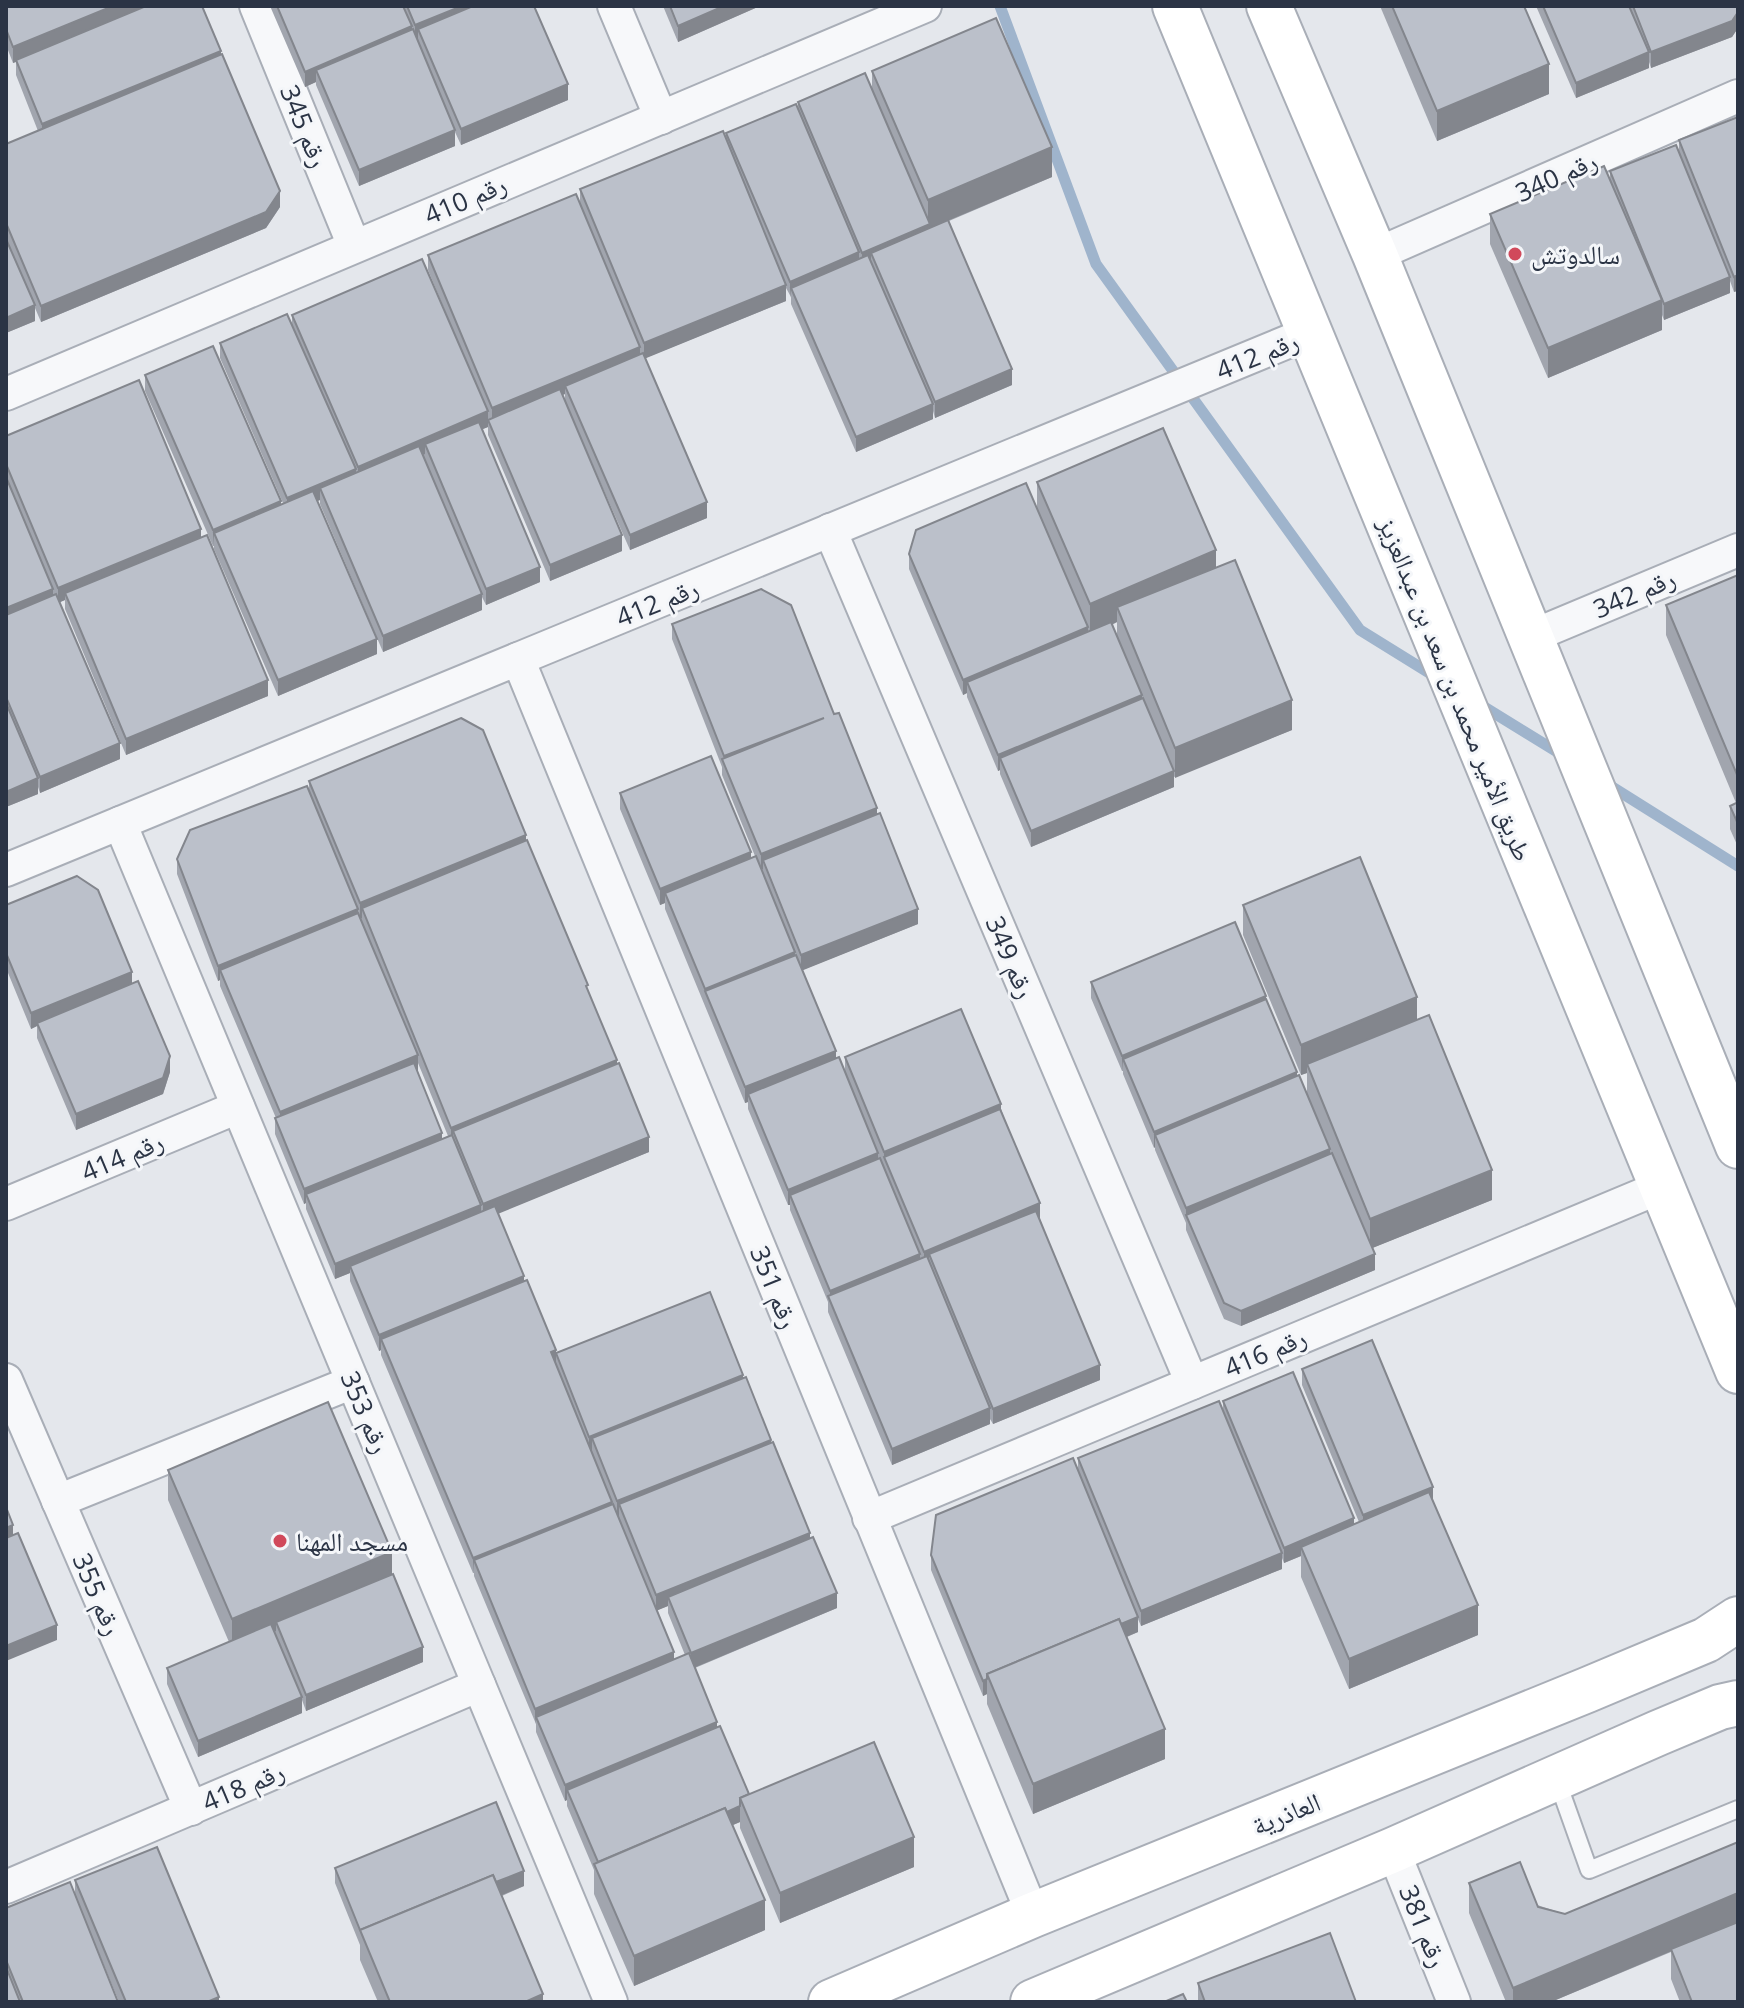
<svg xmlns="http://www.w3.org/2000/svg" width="1744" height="2008" font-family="'Open Sans','Noto Naskh Arabic',sans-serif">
<rect width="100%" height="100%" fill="#e4e7ec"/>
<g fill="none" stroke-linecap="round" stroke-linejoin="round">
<!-- stream -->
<g stroke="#9fb4cc" stroke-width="11">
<polyline points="1000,6 1096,264 1360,630 1431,674"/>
<polyline points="1481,705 1559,753"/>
<polyline points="1609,785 1738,866"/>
</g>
<!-- lane casing -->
<g stroke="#a9aeb7" stroke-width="20">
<polyline id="lane" points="1557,1780 1589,1870 1738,1809"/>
</g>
<!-- street casing -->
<g stroke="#a9aeb7" stroke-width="36">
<g id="street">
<polyline points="256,6 354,246"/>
<polyline points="614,6 661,118"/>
<polyline points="1375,255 1738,96"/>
<polyline points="6,394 925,6"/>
<polyline points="830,530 1192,1383"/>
<polyline points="1530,637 1738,550"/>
<polyline points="518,659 1033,1915"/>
<polyline points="120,823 611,2002"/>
<polyline points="6,870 1309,333"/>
<polyline points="6,1204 238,1107"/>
<polyline points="6,1380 191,1809"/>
<polyline points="58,1501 353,1382"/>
<polyline points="869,1518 1661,1187"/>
<polyline points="1393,1850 1454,2002"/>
<polyline points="6,1887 479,1685"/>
</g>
</g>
<!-- secondary casing -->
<g stroke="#a9aeb7" stroke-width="48">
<g id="secondary">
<polyline points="1175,6 1738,1371"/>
<polyline points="1269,6 1375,255 1738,1146"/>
<polyline points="831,2002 1033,1915 1587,1690 1706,1640 1738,1619"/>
<polyline points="1033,2002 1393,1850 1658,1733 1720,1707 1738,1703"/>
</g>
</g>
<!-- lane -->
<use href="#lane" stroke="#f7f8fa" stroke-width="16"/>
<!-- street -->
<use href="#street" stroke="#f7f8fa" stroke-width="32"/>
<!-- secondary -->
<use href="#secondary" stroke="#fff" stroke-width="44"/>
</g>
<!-- wall -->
<g fill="#a1a5ae" fill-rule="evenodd">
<polygon points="6,6 221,54 280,207 266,228 41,322 35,308 35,321 6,333 6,144 38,131 16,75 16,62 13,63 6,45"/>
<polygon points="270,6 534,6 568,100 461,145 455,132 455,146 359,186 316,85 316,82 305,87"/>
<polygon points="663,6 760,6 678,42"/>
<polygon points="1380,6 1524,6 1549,94 1437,141"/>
<polygon points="1536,6 1738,6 1738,28 1732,37 1651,68 1649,62 1649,68 1576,98"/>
<polygon points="872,71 1052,177 949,221 1012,385 935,418 933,411 933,419 856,452 791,304 791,297 786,288 786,301 645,358 707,518 630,550 565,402 565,394 562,395 622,551 550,581 488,435 488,427 482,429 540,582 486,605 482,597 482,610 383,652 320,504 320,500 317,501 377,654 278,696 214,549 214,546 213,546 145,391 145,375 281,504 283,503 220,358 220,343 292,324 292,315 468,366 428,270 428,255 580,205 580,189 726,139 726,133 798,109 798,102 872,89"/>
<polygon points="1738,117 1734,292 1730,281 1730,293 1664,320 1662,315 1662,330 1548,378 1490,244 1490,214 1610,180 1610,171 1679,154 1679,140"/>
<polygon points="6,436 201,537 268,696 126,755 65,609 65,600 60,602 120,759 40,793 38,787 38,794 6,807"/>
<path d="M1037,482l179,85 76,163 -118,47v10l-143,60 -31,-73v-4l-2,1 -31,-74v-4l-4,2 -54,-126v-15l128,-46zM1117,622v14l-5,-11z"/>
<polygon points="1738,575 1738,847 1730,829 1730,806 1736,803 1666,635 1666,605"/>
<polygon points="672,624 834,714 877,814 918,924 802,970 836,1058 845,1071 845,1057 1001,1109 1040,1219 1100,1380 993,1424 990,1419 990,1424 892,1465 828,1312 828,1302 790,1210 790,1205 788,1205 748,1109 748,1102 745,1103 665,909 665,903 660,905 620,809 620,793 751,858 755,856 722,775 722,767 672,639"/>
<path d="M309,781l217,59 62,152 61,160 -151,61 26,68 32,72 187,25 67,160 27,70 -142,60 22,59 32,67 165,73 -134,56 -40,-95v-6l-7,3 32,105 -131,56 -40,-92v-24l-27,-64v-6l-2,1 -29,-69v-8l-62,-148v-3h-1l-92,-218v-5l-2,1 -29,-70v-8l-15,6 -29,-70v-6l-2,1 -29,-70v-16h1l-56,-132v-6l-2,1 -41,-107v-15l132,-67zM418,1063l30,73 -6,3 -25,-68h1zM668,1606v7l17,42 -11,5 -17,-50z"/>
<polygon points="6,905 132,983 170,1072 163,1094 76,1130 37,1038 37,1026 31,1029 6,968"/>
<polygon points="1243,905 1417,1019 1492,1200 1372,1248 1375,1270 1241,1326 1224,1319 1186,1230 1186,1223 1155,1150 1155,1147 1154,1148 1123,1074 1123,1071 1122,1071 1091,998 1091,982 1266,999 1297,1076 1307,1094 1307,1073 1301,1075 1243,935"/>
<polygon points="1302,1369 1433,1502 1478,1635 1349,1689 1301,1577 1301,1556 1284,1563 1282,1558 1282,1569 1141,1626 1138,1619 1138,1632 1127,1637 1165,1759 1033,1814 987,1704 987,1694 983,1696 931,1570 931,1555 1078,1470 1078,1458 1223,1410 1223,1401 1354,1525 1359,1522 1302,1385"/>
<polygon points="168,1470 392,1574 423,1662 306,1711 302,1700 302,1713 198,1757 167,1684 167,1668 229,1642 168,1500"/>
<polygon points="1738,1842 1738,2002 1680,2002 1671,1979 1671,1952 1551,2002 1506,2002 1469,1913 1469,1883 1565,1914"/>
<polygon points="335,1868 524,1886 502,1896 543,2002 378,2002 360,1960 360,1945 335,1883"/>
<polygon points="75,1880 219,2002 119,2002 75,1895"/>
<polygon points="6,1908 118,2002 6,2002"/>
<polygon points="1198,1983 1356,2002 1198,2002"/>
</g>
<!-- shaded-wall -->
<g fill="#83868d">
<polygon points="113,6 152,6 13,63 13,47"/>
<polygon points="462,6 501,6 418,29 418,39 415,40 415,25"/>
<polygon points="724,6 760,6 678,42 678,26"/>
<polygon points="1738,12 1738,28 1732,37 1651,68 1651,52"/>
<polygon points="412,26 412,41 316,70 316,82 305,87 305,72"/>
<polygon points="221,51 221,67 42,140 42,124"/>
<polygon points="1649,52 1649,68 1576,98 1576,83"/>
<polygon points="1549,64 1549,94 1437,141 1437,111"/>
<polygon points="568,84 568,100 461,145 461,129"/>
<polygon points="455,130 455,146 359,186 359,170"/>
<polygon points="1052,147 1052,177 871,253 871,265 862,269 862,253 928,225 928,200"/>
<polygon points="280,191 280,207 266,228 41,322 41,306"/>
<polygon points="859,252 859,267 791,288 790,298 790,282"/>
<polygon points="1738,275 1738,291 1734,292 1734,277"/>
<polygon points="1730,277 1730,293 1664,320 1664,304"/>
<polygon points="786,285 786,301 644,359 644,343"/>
<polygon points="1662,300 1662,330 1548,378 1548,348"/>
<polygon points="35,305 35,321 6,333 6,318"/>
<polygon points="640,347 640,363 565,386 565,394 492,424 492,408"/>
<polygon points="1012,369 1012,385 935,418 935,402"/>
<polygon points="933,404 933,419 856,452 856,437"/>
<polygon points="488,411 488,427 428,452 425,444 425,454 358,482 358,467"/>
<polygon points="356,469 356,484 320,488 320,500 287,514 287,498"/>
<polygon points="281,501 281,517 214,533 213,546 213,530"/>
<polygon points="707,502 707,518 630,550 630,535"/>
<polygon points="201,529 201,544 65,593 65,600 58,603 58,588"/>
<polygon points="622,535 622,551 550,581 550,565"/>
<polygon points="1216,550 1216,580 1117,607 1117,622 1090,634 1090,604"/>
<polygon points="540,567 540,582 486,605 486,589"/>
<polygon points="53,589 53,604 6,624 6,608"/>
<polygon points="482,594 482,610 383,652 383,636"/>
<polygon points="1088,627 1088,642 967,682 967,693 963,695 963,680"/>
<polygon points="377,639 377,654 278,696 278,680"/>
<polygon points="268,680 268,696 126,755 126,739"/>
<polygon points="1142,695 1142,711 1000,758 1000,770 998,771 998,755"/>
<polygon points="1292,700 1292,730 1175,778 1175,748"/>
<polygon points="824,718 724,764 724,756"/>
<polygon points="120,743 120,759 40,793 40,777"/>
<polygon points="1174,771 1174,787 1031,847 1031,831"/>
<polygon points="38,778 38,794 6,807 6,792"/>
<polygon points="877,808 877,824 763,860 763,869 761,870 761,854"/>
<polygon points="526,835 526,850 362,908 362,918 360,919 360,903"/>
<polygon points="751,852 751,867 665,893 665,903 660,905 660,889"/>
<polygon points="358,909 358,924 220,970 220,980 218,981 218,966"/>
<polygon points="918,909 918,924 801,971 801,955"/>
<polygon points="795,952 795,968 705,991 705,1005 705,989"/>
<polygon points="132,972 132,988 37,1023 37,1026 31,1029 31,1013"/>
<polygon points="1266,996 1266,1011 1123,1059 1122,1071 1122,1056"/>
<polygon points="1417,997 1417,1027 1307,1064 1307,1073 1301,1075 1301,1045"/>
<polygon points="836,1051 836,1066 748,1094 748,1102 745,1103 745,1087"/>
<polygon points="418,1055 418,1071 280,1128 280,1112"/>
<polygon points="170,1056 170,1072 163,1094 76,1130 76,1114"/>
<polygon points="617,1060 617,1076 453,1131 453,1143 451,1144 451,1128"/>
<polygon points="1297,1072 1297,1088 1155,1135 1155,1147 1154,1148 1154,1132"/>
<polygon points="1001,1104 1001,1120 884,1158 884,1152"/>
<polygon points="442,1133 442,1149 306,1194 306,1203 304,1204 304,1189"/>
<polygon points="649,1137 649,1152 483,1220 483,1204"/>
<polygon points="1330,1149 1330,1164 1186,1215 1186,1224 1186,1208"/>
<polygon points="878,1153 878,1168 790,1195 790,1205 788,1205 788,1190"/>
<polygon points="1492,1170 1492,1200 1370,1249 1370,1219"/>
<polygon points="1040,1203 1040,1219 929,1254 929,1265 924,1267 924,1252"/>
<polygon points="481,1205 481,1221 350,1266 350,1273 335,1279 335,1264"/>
<polygon points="920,1254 920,1270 830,1300 830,1291"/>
<polygon points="1375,1254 1375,1270 1241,1326 1241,1311"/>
<polygon points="524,1276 524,1292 381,1339 381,1350 379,1351 379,1335"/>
<polygon points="556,1350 556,1366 551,1352"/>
<polygon points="1100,1365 1100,1380 993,1424 993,1409"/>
<polygon points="743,1375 743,1391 592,1438 592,1451 589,1452 589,1437"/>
<polygon points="990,1408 990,1424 892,1465 892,1449"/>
<polygon points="771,1440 771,1456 619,1504 619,1516 617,1516 617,1501"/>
<polygon points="1433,1487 1433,1502 1363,1531 1363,1515"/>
<polygon points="612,1502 612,1517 474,1560 473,1573 473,1558"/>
<polygon points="1354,1518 1354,1534 1301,1547 1301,1556 1284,1563 1284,1548"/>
<polygon points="13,1525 13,1541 6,1544 6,1528"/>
<polygon points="810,1533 810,1548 668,1597 668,1606 656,1611 656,1595"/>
<polygon points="392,1552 392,1582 276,1622 276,1631 232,1649 232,1619"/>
<polygon points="1282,1553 1282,1569 1141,1626 1141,1611"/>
<polygon points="837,1593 837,1608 691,1669 691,1653"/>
<polygon points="1478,1605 1478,1635 1349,1689 1349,1659"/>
<polygon points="1138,1617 1138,1632 995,1691 989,1678"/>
<polygon points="57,1625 57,1640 6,1661 6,1646"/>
<polygon points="423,1647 423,1662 306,1711 306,1695"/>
<polygon points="674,1652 674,1668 536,1717 535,1724 535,1709"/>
<polygon points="987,1679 987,1694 983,1696 983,1681"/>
<polygon points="302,1697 302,1713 198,1757 198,1741"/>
<polygon points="717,1722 717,1737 567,1790 567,1800 565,1801 565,1785"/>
<polygon points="1165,1729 1165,1759 1033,1814 1033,1784"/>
<polygon points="740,1806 740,1822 601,1880 599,1865"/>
<polygon points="914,1837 914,1867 780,1923 780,1893"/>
<polygon points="524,1871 524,1886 369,1950 363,1937"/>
<polygon points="1738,1893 1738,1923 1551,2002 1513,2002 1513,1988"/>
<polygon points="765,1900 765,1930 634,1986 634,1956"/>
<polygon points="543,1994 543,2002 525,2002"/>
<polygon points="219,1997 219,2002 207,2002"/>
</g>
<!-- building -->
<g fill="#bbc0ca" stroke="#83868d" stroke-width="2">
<polygon points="6,6 113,6 13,47 6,29"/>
<polygon points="146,6 202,6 221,51 42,124 16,60"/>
<polygon points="277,6 403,6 412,26 305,72"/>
<polygon points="407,6 462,6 415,25"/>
<polygon points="473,6 534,6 568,84 461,129 418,29"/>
<polygon points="670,6 724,6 678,26"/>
<polygon points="1392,6 1524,6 1549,64 1437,111"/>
<polygon points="1543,6 1629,6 1649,52 1576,83"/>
<polygon points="1633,6 1738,6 1738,12 1732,21 1651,52"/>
<polygon points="996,18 1052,147 928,200 872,71"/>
<polygon points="413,29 455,130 359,170 316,70"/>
<polygon points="222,54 280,191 266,212 41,306 6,223 6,144"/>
<polygon points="865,73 930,224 862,253 798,102"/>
<polygon points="796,104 859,252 790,282 726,133"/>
<polygon points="1738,117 1738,275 1734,277 1679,140"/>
<polygon points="723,131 786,285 644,343 580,189"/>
<polygon points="1676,145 1730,277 1664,304 1610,171"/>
<polygon points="1604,166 1662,300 1548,348 1490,214"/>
<polygon points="576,194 640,347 492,408 428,255"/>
<polygon points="948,220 1012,369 935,402 871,253"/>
<polygon points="6,239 35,305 6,318"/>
<polygon points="868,255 933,404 856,437 791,288"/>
<polygon points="422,259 488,411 358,467 292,315"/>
<polygon points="287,314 356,469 287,498 220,343"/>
<polygon points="213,346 281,501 213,530 145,375"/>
<polygon points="643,353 707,502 630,535 565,386"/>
<polygon points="139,380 201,529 58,588 6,464 6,436"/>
<polygon points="560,389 622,535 550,565 488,420"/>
<polygon points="479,422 540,567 486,589 425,444"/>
<polygon points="1163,428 1216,550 1090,604 1037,482"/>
<polygon points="419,446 482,594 383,636 320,488"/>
<polygon points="6,477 53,589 6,608"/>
<polygon points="1026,483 1088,627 963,680 909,554 916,530"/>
<polygon points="313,491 377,639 278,680 214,533"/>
<polygon points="207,535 268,680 126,739 65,593"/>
<polygon points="1235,560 1292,700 1175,748 1117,607"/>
<polygon points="1738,575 1738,777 1666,605"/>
<polygon points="761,589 791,605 834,714 839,713 877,808 761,854 722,759 824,718 724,756 672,624"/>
<polygon points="56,594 120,743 40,777 6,697 6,615"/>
<polygon points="1111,622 1142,695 998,755 967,682"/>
<polygon points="1143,698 1174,771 1031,831 1000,758"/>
<polygon points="6,703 38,778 6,792"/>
<polygon points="461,718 483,730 526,835 360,903 309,781"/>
<polygon points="711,756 751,852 660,889 620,793"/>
<polygon points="307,786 358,909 218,966 177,859 190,830"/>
<polygon points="1738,802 1738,824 1730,806"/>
<polygon points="880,813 918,909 801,955 763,860"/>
<polygon points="527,840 588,985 586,986 617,1060 451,1128 362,908"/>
<polygon points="756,856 795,952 705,989 665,893"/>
<polygon points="1360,857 1417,997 1301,1045 1243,905"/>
<polygon points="77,876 98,890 132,972 31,1013 6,953 6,905"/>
<polygon points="358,913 418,1055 280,1112 220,970"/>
<polygon points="1235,922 1266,996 1122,1056 1091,982"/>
<polygon points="796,955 836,1051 745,1087 705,991"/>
<polygon points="138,981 170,1056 163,1078 76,1114 37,1023"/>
<polygon points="1266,999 1297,1072 1154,1132 1123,1059"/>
<polygon points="961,1009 1001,1104 884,1152 845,1057"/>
<polygon points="1429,1015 1492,1170 1370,1219 1307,1064"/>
<polygon points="839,1057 878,1153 788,1190 748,1094"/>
<polygon points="414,1063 442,1133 304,1189 275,1118"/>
<polygon points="619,1063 649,1137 483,1204 453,1131"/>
<polygon points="1299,1075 1330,1149 1186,1208 1155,1135"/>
<polygon points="1000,1109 1040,1203 924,1252 884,1157"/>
<polygon points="452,1135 481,1205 335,1264 306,1194"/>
<polygon points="1332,1153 1375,1254 1241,1311 1224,1303 1186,1215"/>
<polygon points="880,1158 920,1254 830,1291 790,1195"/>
<polygon points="495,1206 524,1276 379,1335 350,1266"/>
<polygon points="1036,1211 1100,1365 993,1409 929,1254"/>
<polygon points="927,1256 990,1408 892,1449 828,1296"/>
<polygon points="527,1280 556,1350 551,1352 612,1502 473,1558 381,1339"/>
<polygon points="710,1292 743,1375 589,1437 556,1353"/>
<polygon points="1372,1340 1433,1487 1363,1515 1302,1369"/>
<polygon points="1293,1372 1354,1518 1284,1548 1223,1401"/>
<polygon points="746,1377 771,1440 617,1501 592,1438"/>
<polygon points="1219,1401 1282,1553 1141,1611 1078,1458"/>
<polygon points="328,1402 392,1552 232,1619 168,1470"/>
<polygon points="773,1442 810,1533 656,1595 619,1504"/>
<polygon points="1073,1458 1138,1617 1121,1624 1119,1619 987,1674 987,1679 983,1681 931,1555 936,1515"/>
<polygon points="1429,1492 1478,1605 1349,1659 1301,1547"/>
<polygon points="613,1504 674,1652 535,1709 474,1560"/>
<polygon points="6,1507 13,1525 6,1528"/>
<polygon points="18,1533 57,1625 6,1646 6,1538"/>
<polygon points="813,1537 837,1593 691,1653 668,1597"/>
<polygon points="393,1574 423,1647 306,1695 276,1622"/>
<polygon points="1119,1619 1165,1729 1033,1784 987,1674"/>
<polygon points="271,1624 302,1697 198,1741 167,1668"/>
<polygon points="689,1653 717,1722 565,1785 536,1717"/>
<polygon points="720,1726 749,1794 740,1798 740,1806 727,1812 725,1808 598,1862 567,1790"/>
<polygon points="874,1742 914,1837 780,1893 740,1798"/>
<polygon points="496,1802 524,1871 496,1882 493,1875 360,1930 335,1868"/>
<polygon points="725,1808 765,1900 634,1956 594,1864"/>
<polygon points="1738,1842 1738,1893 1513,1988 1469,1883 1520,1862 1538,1907 1565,1914"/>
<polygon points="157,1847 219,1997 207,2002 126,2002 75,1880"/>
<polygon points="493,1875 543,1994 525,2002 390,2002 360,1930"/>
<polygon points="70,1882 118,2002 23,2002 6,1960 6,1908"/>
<polygon points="1738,1922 1738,2002 1692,2002 1671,1949"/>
<polygon points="1330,1933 1356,2002 1205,2002 1198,1983"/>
<polygon points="6,1967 20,2002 6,2002"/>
<polygon points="1183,1994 1187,2002 1164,2002"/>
</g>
<!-- markers -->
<g fill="#d1495b" stroke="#f4f6f9" stroke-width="3">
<circle cx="1515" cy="254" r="8"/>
<circle cx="280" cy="1541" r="8"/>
</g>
<g text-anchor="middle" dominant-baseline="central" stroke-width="6" stroke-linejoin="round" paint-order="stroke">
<!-- street labels -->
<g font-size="26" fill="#2b3445" stroke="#f4f6f9">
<text transform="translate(305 126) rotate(68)">رقم 345</text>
<text transform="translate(1556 176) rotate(-24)">رقم 340</text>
<text transform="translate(465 199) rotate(-23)">رقم 410</text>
<text transform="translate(1257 355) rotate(-22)">رقم 412</text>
<text transform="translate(1634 593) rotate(-23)">رقم 342</text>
<text transform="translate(657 602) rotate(-22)">رقم 412</text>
<text transform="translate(1456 689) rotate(68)">طريق الأمير محمد بن سعد بن عبدالعزيز</text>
<text transform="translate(1011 957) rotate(67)">رقم 349</text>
<text transform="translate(122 1156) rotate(-23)">رقم 414</text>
<text transform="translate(775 1287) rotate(68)">رقم 351</text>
<text transform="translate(1265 1352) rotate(-23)">رقم 416</text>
<text transform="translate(366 1412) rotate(67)">رقم 353</text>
<text transform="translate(98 1594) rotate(67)">رقم 355</text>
<text transform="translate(243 1786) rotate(-23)">رقم 418</text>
<text transform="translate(1286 1813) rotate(-22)">العاذرية</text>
<text transform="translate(1424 1926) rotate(68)">رقم 381</text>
</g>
<!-- poi labels -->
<g font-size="26" fill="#2b3445" stroke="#f4f6f9" text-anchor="start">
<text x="1531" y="254">سالدوتش</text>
<text x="296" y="1541">مسجد المهنا</text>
</g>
</g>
<!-- border -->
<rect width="1744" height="2008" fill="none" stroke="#2b3445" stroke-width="16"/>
</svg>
